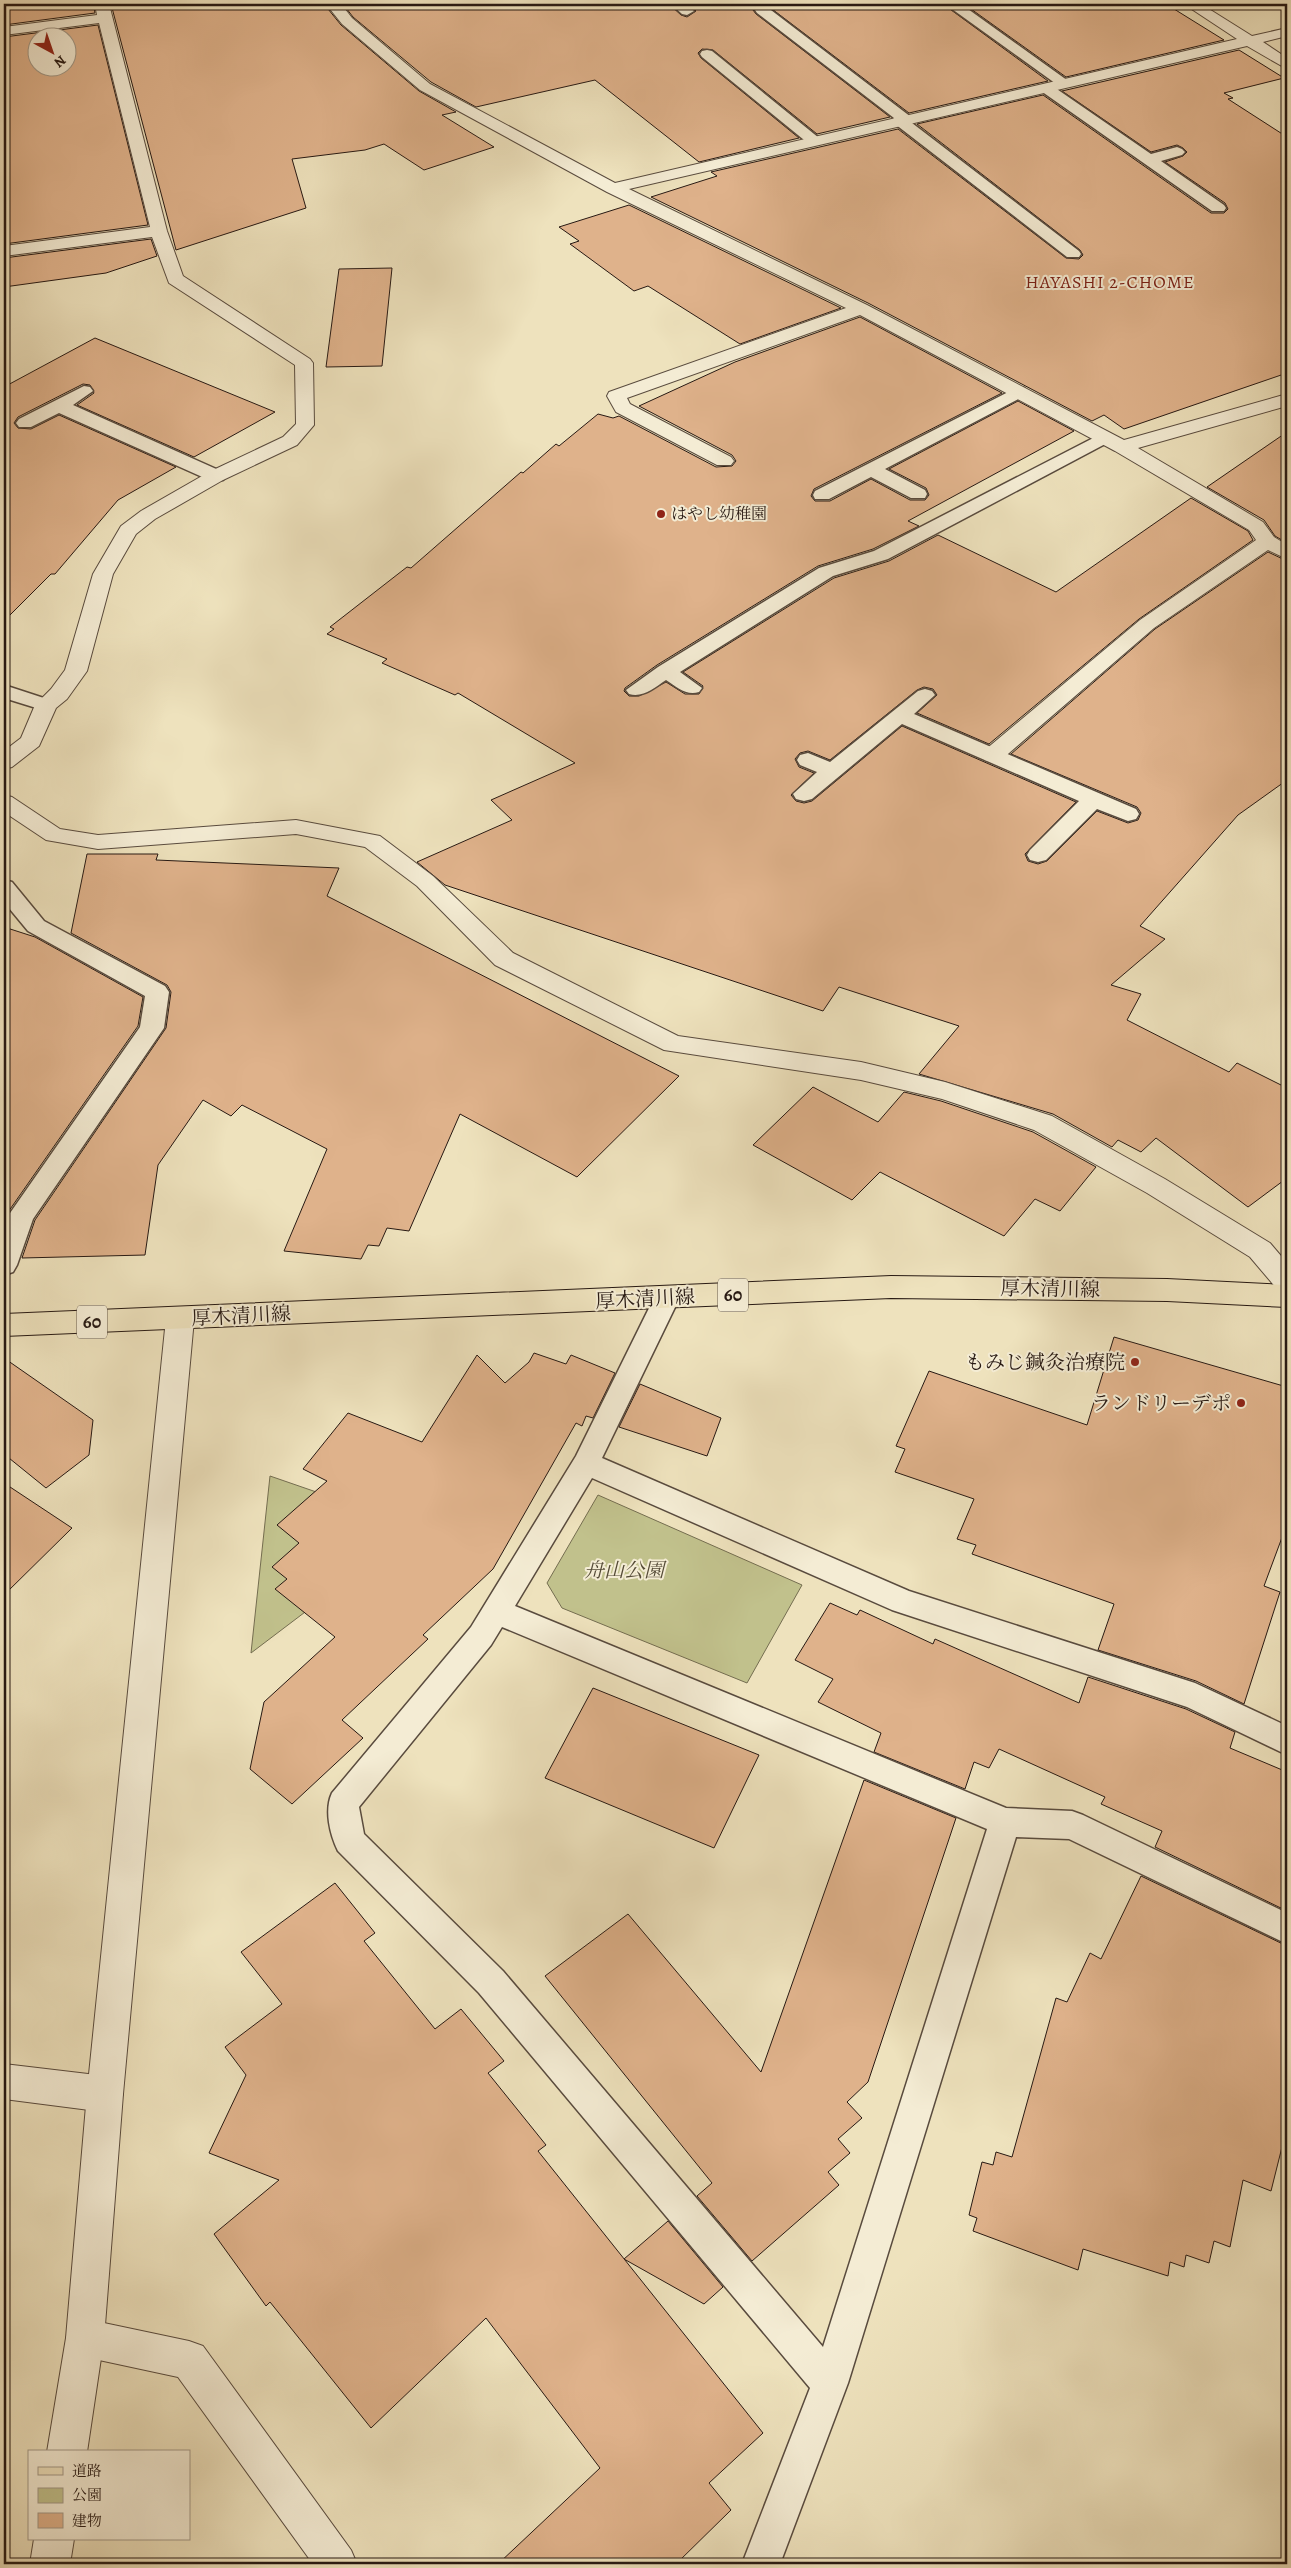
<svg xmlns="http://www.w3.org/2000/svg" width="1291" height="2568" font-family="Alegreya,'Noto Serif JP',serif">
<rect width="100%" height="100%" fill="#eee2bd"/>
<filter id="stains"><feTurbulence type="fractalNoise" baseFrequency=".004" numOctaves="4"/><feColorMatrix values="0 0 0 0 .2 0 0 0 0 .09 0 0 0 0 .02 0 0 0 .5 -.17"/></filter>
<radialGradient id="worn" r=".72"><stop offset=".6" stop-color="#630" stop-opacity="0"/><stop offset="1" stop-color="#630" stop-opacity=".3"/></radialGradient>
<!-- green -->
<g fill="#c1c18c" stroke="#746d50">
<polygon points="270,1476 406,1523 350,1578 251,1653"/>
<polygon points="598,1495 802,1585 747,1683 562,1608 547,1583"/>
</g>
<!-- building -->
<g fill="#dfb28b" stroke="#271913" fill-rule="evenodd">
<polygon points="4,4 93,4 95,13 4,25"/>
<polygon points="111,4 324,4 341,25 419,91 456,112 442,115 494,147 424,170 384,144 365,150 292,159 306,208 176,250"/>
<polygon points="343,4 669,4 681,15 687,17 696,11 689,4 943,4 1048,81 909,113 768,6 761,4 753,10 756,14 890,117 817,134 713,50 702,49 698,53 701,58 799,138 699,162 595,80 476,107 431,82 353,17"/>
<polygon points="964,4 1166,4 1224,40 1066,77"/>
<path d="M98,25l50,200 -144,19v-207zM38,38h30v30h-30z"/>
<polygon points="1239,50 1284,78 1224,93 1233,98 1228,99 1287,137 1287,373 1124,429 1104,415 1092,421 868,303 651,197 717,176 711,172 898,129 1066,258 1079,259 1083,255 1080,250 917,124 1043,95 1211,213 1224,213 1228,209 1225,203 1165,162 1183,156 1187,152 1183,148 1177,145 1151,152 1062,91"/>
<polygon points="629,205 841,308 740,344 648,286 634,291 570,244 579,241 559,227"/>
<polygon points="151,239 157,256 106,273 4,287 4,258"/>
<polygon points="392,268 382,366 326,367 339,269"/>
<polygon points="860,317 1002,393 814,489 811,496 815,501 830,501 871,479 910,500 925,500 929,495 926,488 889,469 1018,401 1074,431 908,521 919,526 873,549 818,566 657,665 625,688 624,691 629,696 639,696 666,682 685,694 699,694 703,686 683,672 834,578 889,561 938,535 1056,592 1191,498 1248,531 1253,540 1139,619 989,744 917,713 937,695 933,689 924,687 917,690 830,760 808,751 800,753 795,759 799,767 814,773 791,795 796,801 804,803 812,801 902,726 1076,802 1025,854 1028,861 1038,864 1047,861 1097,811 1128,823 1138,820 1141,813 1137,807 1011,754 1155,629 1268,552 1287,561 1287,780 1238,815 1140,926 1165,939 1111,985 1141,994 1127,1020 1229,1072 1237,1063 1287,1088 1287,1178 1248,1207 1156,1138 1141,1152 1118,1140 1112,1147 1053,1114 919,1074 959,1026 839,987 823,1011 445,885 417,862 512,820 491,800 575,763 458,693 455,695 382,663 387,659 327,634 334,629 330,627 407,567 411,568 521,472 523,473 556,444 559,446 598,414 613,418 619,416 716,467 732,466 736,461 732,455 639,406 735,362"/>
<polygon points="95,338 275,412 194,457 77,405 94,393 90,385 83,384 18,417 14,423 18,428 31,429 59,415 176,467 118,500 55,574 51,574 4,621 4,387"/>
<polygon points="1287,432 1287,543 1275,536 1264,520 1207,487"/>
<polygon points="87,854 158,854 156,860 339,868 327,896 679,1076 577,1177 460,1114 409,1231 387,1228 379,1246 368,1245 361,1259 284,1251 327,1149 242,1105 231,1116 203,1100 158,1165 145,1255 22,1258 35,1220 166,1028 171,992 167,985 71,933"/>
<polygon points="4,927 35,937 143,997 138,1026 6,1215 4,1223"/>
<polygon points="813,1087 878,1122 904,1092 941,1101 1033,1132 1096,1167 1060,1211 1035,1199 1004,1236 880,1172 852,1200 753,1145"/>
<polygon points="1114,1337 1287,1387 1287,1524 1264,1586 1280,1592 1244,1704 1196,1681 1098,1650 1114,1604 972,1554 976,1545 957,1539 974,1499 895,1472 905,1449 896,1446 929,1371 1087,1425"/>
<polygon points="534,1353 566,1364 571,1355 615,1373 593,1418 586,1416 582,1426 576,1423 493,1569 423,1635 428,1639 342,1720 363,1738 292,1804 250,1769 264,1702 335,1637 275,1589 287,1579 272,1567 299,1543 277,1525 327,1481 303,1469 348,1413 422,1442 477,1355 505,1383 529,1362"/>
<polygon points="4,1358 93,1420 89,1455 46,1488 4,1454"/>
<polygon points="640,1384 721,1418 707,1456 619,1427"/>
<polygon points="4,1483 72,1528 4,1595"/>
<polygon points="830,1603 857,1615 860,1610 933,1644 935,1639 1079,1703 1088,1677 1186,1709 1235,1732 1230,1748 1287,1772 1287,1911 1155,1847 1162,1831 1101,1804 1105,1797 999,1749 989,1768 974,1762 965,1789 874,1752 881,1733 818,1702 833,1679 795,1660"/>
<polygon points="593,1688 759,1755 714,1848 545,1778"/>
<polygon points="864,1780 956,1818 868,2082 847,2102 862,2118 838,2139 850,2153 828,2172 839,2185 752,2261 697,2196 712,2183 545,1976 628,1914 761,2072"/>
<polygon points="1141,1876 1287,1946 1287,2127 1271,2191 1243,2180 1230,2247 1214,2241 1209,2263 1186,2255 1184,2267 1170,2262 1168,2276 1083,2249 1078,2270 973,2231 977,2218 969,2215 982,2162 993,2165 996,2152 1012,2157 1056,1998 1067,2002 1090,1953 1101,1959"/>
<polygon points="335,1883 375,1933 364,1941 435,2029 461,2009 504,2061 488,2073 546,2145 538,2151 763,2433 709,2483 731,2510 676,2564 498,2564 600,2468 486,2318 371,2428 270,2302 266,2306 214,2234 279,2180 209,2153 246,2075 225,2047 282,2004 241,1952"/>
<polygon points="668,2221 723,2287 704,2304 624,2259"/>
</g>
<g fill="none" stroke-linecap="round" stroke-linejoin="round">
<!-- service casing -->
<g stroke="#594b3e" stroke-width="3">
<g id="service">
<polygon points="671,4 686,4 694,11 687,15 682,14"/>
<polygon points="945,4 961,4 1071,83 1064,87 1059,86"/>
<polygon points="762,6 767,7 911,117 914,120 912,123 1079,251 1081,254 1079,257 1067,257 895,124 892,121 894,118 757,13 755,10"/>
<polygon points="707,50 712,51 819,138 822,141 819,144 809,144 702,57 700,54 702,51"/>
<polygon points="1046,84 1051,85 1151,154 1177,147 1182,149 1185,152 1182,155 1161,161 1224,205 1226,208 1224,211 1212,211 1041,91 1039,88"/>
<polygon points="84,386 90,387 93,391 73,405 223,472 225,476 223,480 209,480 59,413 31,427 19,427 16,423 19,419"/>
<polygon points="1018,387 1024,388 1027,392 1024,396 885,469 925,490 927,494 925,498 911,498 871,477 829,499 815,499 813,495 815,491"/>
<path d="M1103,433l6,1 3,4 -3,4 -221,117 -55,17 -153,96 22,16 -3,4c-13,4 -22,-5 -33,-12 -12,8 -23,18 -37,14l-3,-4 32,-23 161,-99 55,-17z"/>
<polygon points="4,685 53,701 56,705 53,709 46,711 4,698"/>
<polygon points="925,689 932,691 935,695 914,714 1136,809 1139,814 1136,819 1128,821 1097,809 1046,860 1038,862 1030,860 1027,855 1030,850 1079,801 902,724 812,799 804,801 796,799 793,794 817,772 800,765 797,760 800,755 808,753 830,762 918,691"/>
<polygon points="4,880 12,882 44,921 165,986 169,992 164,1028 33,1219 17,1265 13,1272 4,1275 4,1229 8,1216 140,1027 145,996 28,931 4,902"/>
<path d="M666,1289l9,3 4,7 -77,159 307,133 286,92 92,43v29l-100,-48 -295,-97 -300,-132 -77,128 491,202 66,3 11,4 204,98v31l-218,-105 -53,-2 -168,546 -68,181h-38l68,-176 -331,-395 -141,-142c-8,-16 -14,-41 -6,-58l139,-166 105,-171 81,-164zM502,1627l485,202 -164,518 -320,-376 -139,-137 -5,-27 132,-162z"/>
</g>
</g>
<!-- minor casing -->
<g stroke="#594b3e" stroke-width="2">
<g id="minor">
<polygon points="95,4 109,4 167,231 183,276 310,359 313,363 314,425 297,445 223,480 155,519 136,534 113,574 87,671 67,699 56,708 39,746 12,767 4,769 4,751 21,738 35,705 51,689 65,670 93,574 121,526 141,511 209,472 283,437 296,424 295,365 169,283 152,237 4,256 4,246 150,227 99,23 4,35 4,27 97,15"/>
<polygon points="326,4 341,4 352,18 430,84 615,183 1237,39 1184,4 1201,4 1252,36 1287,28 1287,36 1263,42 1287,58 1287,69 1247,46 629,189 867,305 1124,440 1287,394 1287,406 1138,448 1263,522 1274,537 1287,545 1287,559 1268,550 1154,628 1001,760 993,762 985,760 982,755 985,750 1140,620 1256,540 1249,530 1115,451 860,315 627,398 630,404 731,457 734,461 731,465 717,465 616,412 607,396 609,392 846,308 607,192 420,90 342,24"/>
<polygon points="4,795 12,797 60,829 98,835 296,820 380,836 433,876 513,953 678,1036 861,1062 945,1082 1052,1116 1165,1179 1270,1243 1287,1263 1287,1292 1277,1289 1250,1257 1147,1193 1034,1130 942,1099 861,1080 664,1050 495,965 417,886 365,847 296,834 98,849 46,840 4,812"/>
<polygon points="4,2064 105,2076 118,2082 123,2094 118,2106 105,2112 4,2099"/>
<polygon points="85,2319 189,2341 203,2346 351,2550 357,2564 313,2564 178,2377 85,2357 72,2351 66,2338 72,2325"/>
</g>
</g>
<!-- tertiary casing -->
<g stroke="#594b3e" stroke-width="2">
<g id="tertiary">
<polygon points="180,1308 190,1311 194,1319 123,2094 104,2338 87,2452 47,2452 66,2338 87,2094 166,1319 170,1311"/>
<polygon points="34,2539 74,2539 70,2564 30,2564"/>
</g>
</g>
<!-- primary casing -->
<g stroke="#271913" stroke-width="2">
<polygon id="primary" points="891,1276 1167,1279 1287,1285 1287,1307 1167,1301 891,1298 4,1336 4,1314"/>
</g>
<!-- service -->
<use href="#service" fill="#f4ecd4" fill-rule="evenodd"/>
<!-- minor -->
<use href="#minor" fill="#f4ecd4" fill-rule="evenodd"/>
<!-- tertiary -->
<use href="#tertiary" fill="#f4ecd4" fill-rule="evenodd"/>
<!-- primary -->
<use href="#primary" fill="#eee2bd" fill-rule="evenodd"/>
</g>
<!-- markers -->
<g fill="#8f2418" stroke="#f4ecd4" stroke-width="2">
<circle cx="661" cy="514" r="5"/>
<circle cx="1135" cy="1362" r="5"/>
<circle cx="1241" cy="1403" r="5"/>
</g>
<g text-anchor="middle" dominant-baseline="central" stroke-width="4" stroke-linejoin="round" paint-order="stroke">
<!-- far-poi labels -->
<g font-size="16" fill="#271913" stroke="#f4ecd4" text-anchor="start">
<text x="671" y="514">はやし幼稚園</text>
</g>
<!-- far-neighbourhood labels -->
<g font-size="18" letter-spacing="1" fill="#7a1f14" stroke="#f4ecd4">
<text x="1110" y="282">HAYASHI 2-CHOME</text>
</g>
<!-- shield labels -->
<g fill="#f4ecd4" stroke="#64584d" stroke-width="1">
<rect x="718" y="1278.5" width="30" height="33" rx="4"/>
<rect x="77" y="1305.5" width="30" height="33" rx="4"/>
</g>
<g font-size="19" font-weight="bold" fill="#271913">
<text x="733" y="1295">60</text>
<text x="92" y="1322">60</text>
</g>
<!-- street labels -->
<g font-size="20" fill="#271913" stroke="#f4ecd4">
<text transform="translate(1050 1289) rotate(1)">厚木清川線</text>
<text transform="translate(645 1299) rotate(-3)">厚木清川線</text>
<text transform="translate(241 1316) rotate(-3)">厚木清川線</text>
</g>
<!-- poi labels -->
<g font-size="20" fill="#271913" stroke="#f4ecd4" text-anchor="end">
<text x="1125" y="1362">もみじ鍼灸治療院</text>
<text x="1231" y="1403">ランドリーデポ</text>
</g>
<!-- park labels -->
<g font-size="20" font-style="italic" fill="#554b37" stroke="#f4ecd4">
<text x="624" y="1570">舟山公園</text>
</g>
</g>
<!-- margin -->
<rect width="1291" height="2568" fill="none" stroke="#eee2bd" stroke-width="20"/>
<rect x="5" y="5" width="1281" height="2558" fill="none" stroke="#271913" stroke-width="2.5"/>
<rect x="10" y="10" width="1271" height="2548" fill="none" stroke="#271913"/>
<!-- legend -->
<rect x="28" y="2450" width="162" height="90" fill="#f4ecd4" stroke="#a29887"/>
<rect x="38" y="2467" width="25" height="8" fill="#eee2bd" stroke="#a29887"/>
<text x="72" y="2476" font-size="15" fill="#271913">道路</text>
<rect x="38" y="2488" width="25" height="15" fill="#c1c18c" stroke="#a29887"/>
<text x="72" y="2500" font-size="15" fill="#271913">公園</text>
<rect x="38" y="2513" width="25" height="15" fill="#dfb28b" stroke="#a29887"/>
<text x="72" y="2526" font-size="15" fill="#271913">建物</text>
<!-- north arrow -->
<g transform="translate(52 52) rotate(140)"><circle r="24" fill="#f4ecd4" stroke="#a29887"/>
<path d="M0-4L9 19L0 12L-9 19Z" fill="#8f2418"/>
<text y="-8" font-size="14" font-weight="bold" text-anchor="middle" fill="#271913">N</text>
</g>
<rect width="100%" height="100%" filter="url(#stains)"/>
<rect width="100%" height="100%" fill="url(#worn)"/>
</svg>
